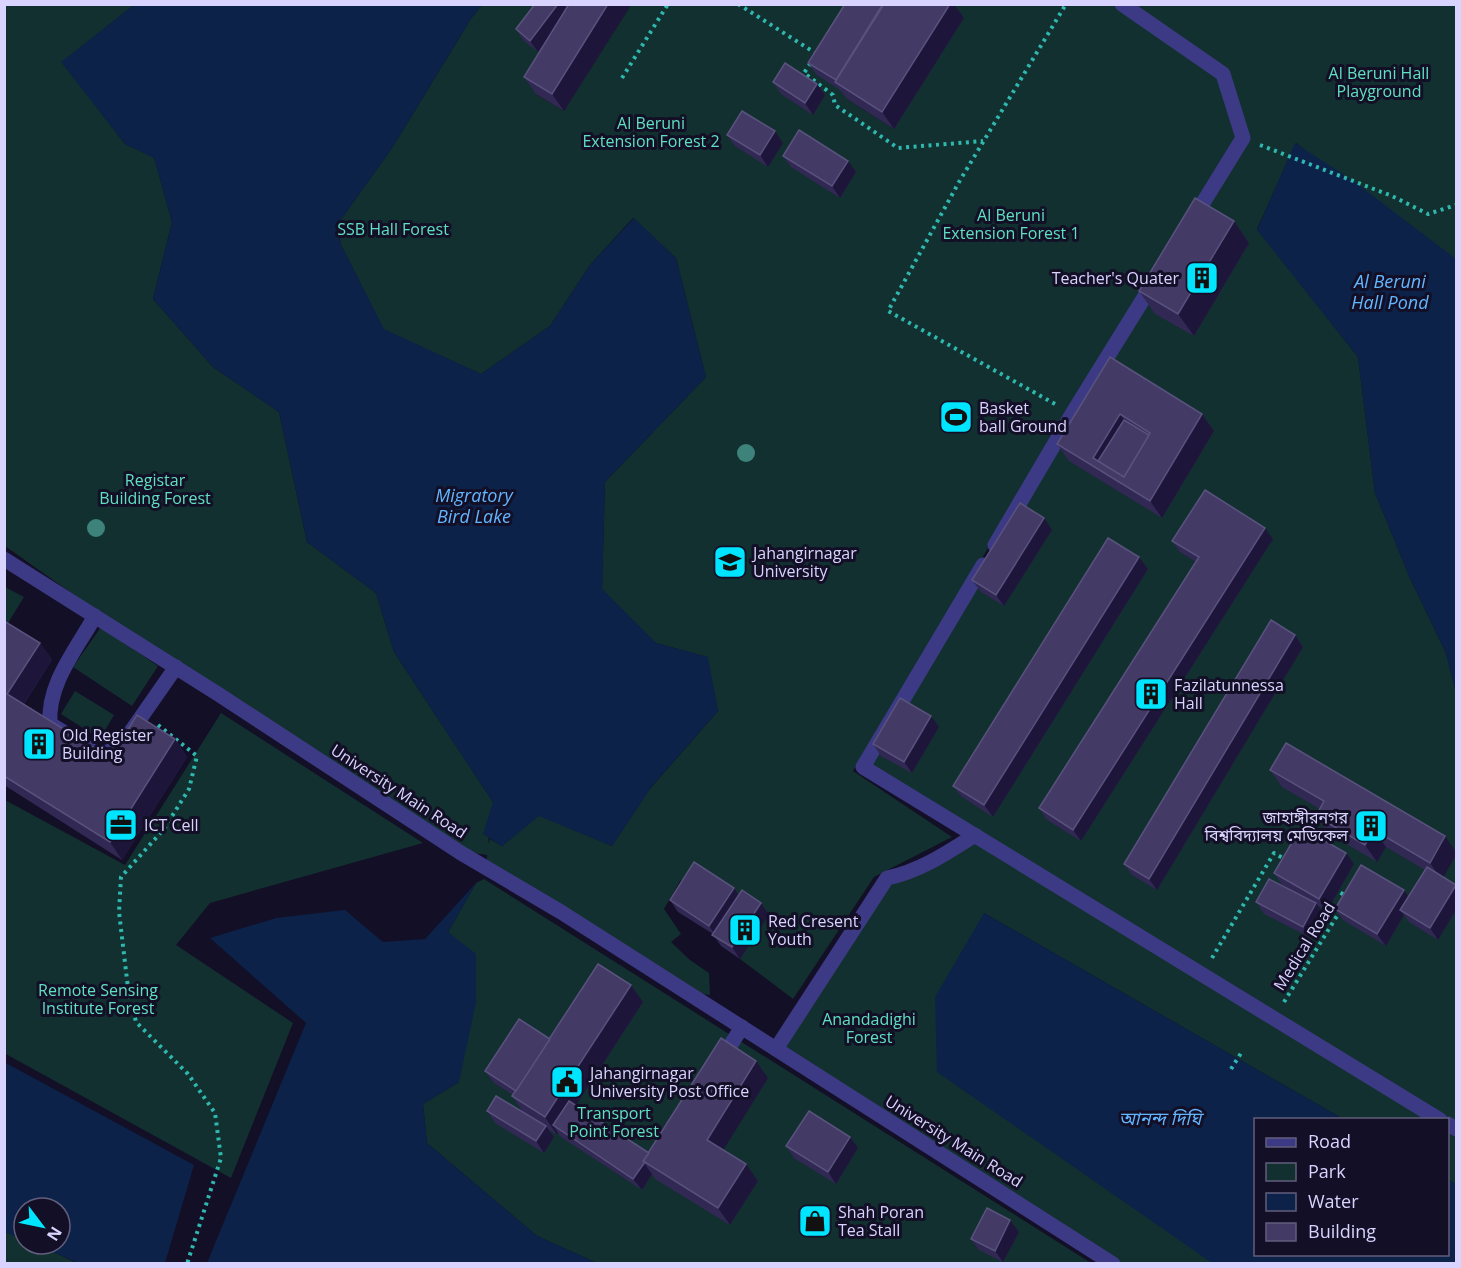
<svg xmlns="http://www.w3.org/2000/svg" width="1461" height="1268" font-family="'Open Sans','Noto Sans Bengali',sans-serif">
<rect width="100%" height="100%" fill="#130f26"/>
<!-- green -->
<g fill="#12302f">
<polygon points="5,5 134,5 62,62 125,144 154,157 172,222 153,299 213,367 279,412 307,542 376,593 394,652 493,802 488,844 490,839 502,846 539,815 612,846 648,791 718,711 707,657 656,643 602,589 605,482 706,377 676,258 633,218 590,265 550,326 481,374 384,330 341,245 337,225 392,148 472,17 482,5 592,5 536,94 564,111 631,5 861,5 844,92 847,99 894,129 942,5 1456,5 1456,274 1296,143 1257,229 1358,357 1375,493 1410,578 1446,653 1456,692 1456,1185 1448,1179 1448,1120 1343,1119 984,913 1213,1263 1113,1263 776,1049 887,878 975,835 863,767 1202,207 1019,497 853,771 952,837 874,877 793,999 740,959 742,900 702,868 680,881 664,909 681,934 671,942 690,960 709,973 710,995 699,993 486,868 487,855 473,853 176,667 5,546"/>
<polygon points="5,587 24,597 5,628"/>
<polygon points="101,627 158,666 132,706 73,667"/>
<polygon points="75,691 114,715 100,739 61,714"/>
<polygon points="221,713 423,843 210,903 176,945 293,1023 231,1178 4,1053 5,800 125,865"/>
<polygon points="484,879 1091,1263 597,1263 537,1236 427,1143 423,1104 459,1082 448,932 476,883"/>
<polygon points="4,1227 24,1238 24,1244 36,1244 77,1263 5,1263"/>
</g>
<!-- water -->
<g fill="#0c2248">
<polygon points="134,5 482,5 472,17 392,148 337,225 341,245 384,329 481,374 550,326 590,265 634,218 676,258 706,377 605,482 602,589 656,643 708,657 718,711 652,786 612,846 539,816 502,846 483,834 493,802 394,652 376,593 307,542 279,412 213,367 153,299 172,222 154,158 125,144 61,62"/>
<polygon points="1295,143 1352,180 1456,259 1456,692 1446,653 1410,578 1375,493 1358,357 1257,230"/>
<polygon points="476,883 448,932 476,954 476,1002 459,1082 423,1104 427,1143 537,1236 597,1263 207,1263 306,1023 210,938 276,918 345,910 383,942 425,939"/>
<polygon points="984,913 1343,1119 1256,1120 1256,1254 1448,1254 1448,1179 1456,1185 1456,1263 1212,1263 937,1072 935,997"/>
<polygon points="4,1062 194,1165 165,1263 79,1263 33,1244 60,1244 60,1208 24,1208 24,1240 5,1232"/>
</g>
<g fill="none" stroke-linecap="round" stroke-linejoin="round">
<!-- path -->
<g stroke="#2fb8b0" stroke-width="4" stroke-dasharray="3 4.5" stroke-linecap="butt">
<polyline points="738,4 817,54 804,73 833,95 835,105 898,148 983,141"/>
<polyline points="622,78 668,4"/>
<polyline points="1260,145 1392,196 1428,214 1456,205"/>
<polyline points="1055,404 888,311 959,182 1066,4"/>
<polyline points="158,725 197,756 189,789 164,829 121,877 119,912 128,988 136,1022 188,1074 215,1113 221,1158 187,1264"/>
<polyline points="1334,889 1348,897"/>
<polyline points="1212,958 1274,853 1286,860"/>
<polyline points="1284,1002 1340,911"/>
<polyline points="1231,1069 1243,1050"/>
</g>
<!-- minor -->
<g stroke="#3d3a85" stroke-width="15">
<polyline points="1122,4 1223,74 1243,138 1193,219"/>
<polyline points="995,545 1072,414 1155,280"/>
<polyline points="4,559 218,694 461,853 561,912 1113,1264"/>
<polyline points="983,565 863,767 1440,1120"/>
<path d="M63,732l-13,-8c-3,-40 26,-74 45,-108"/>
<path d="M86,747c14,9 23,7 37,-4l53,-76"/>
<path d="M776,1049l111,-171c33,-7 60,-25 88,-43"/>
<polyline points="721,1060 742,1027"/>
<polyline points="1448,1124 1456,1129"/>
</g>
</g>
<!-- trees -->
<g fill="#3d827b">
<circle cx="746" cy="453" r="9"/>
<circle cx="96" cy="528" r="9"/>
</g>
<!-- wall -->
<g fill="#312854">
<polygon points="564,4 567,8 569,4 631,4 564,111 536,94 524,77 543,46 538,52 524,41 516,29"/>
<polygon points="964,18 894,129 847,99 840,90 817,75 808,63"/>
<polygon points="773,82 817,84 825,95 813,115 781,94"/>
<polygon points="727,135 783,143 768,167 735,146"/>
<polygon points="783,156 848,161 856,172 840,198 791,167"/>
<polygon points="1234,221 1249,243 1194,336 1155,314 1139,291"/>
<polygon points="1110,357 1202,414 1214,431 1162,518 1069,461 1057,444"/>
<polygon points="1052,530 1004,606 981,592 972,580"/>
<polygon points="1273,539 1081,841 1047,820 1039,808 1196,562 1180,552 1172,541"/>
<polygon points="1139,557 1148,569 993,817 962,797 953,786"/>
<polygon points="4,621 40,643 52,660 24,704 110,758 175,739 187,757 122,860 4,785"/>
<polygon points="1295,635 1303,647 1157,890 1132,875 1124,864"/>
<polygon points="939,727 912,773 881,756 873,744"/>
<polygon points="1270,770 1456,855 1443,877 1456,885 1456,910 1438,940 1409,922 1404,915 1386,946 1343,920 1335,909 1409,897 1425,870 1386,847 1377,862 1328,833 1316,816 1320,809 1282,787"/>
<polygon points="1354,864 1327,911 1317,905 1324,915 1311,938 1264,914 1256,902 1293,892 1282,885 1274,873"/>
<polygon points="734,888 739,895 761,903 769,915 740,959 721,946 713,934 678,912 670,900"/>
<polygon points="631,985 643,1002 576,1105 649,1153 756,1061 768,1078 723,1150 758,1181 730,1225 655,1179 652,1174 642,1190 561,1137 558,1133 557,1135 548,1129 554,1137 544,1153 495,1123 487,1111 523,1112 512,1096 513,1095 494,1083 485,1071 550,1039"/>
<polygon points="786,1146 858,1148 836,1184 794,1158"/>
<polygon points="1010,1220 1019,1232 1003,1262 979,1250 971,1239"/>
</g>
<!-- shaded-wall -->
<g fill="#1d163a">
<polygon points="558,4 564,4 569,12 538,52 530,41"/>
<polygon points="608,4 631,4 564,111 552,94"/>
<polygon points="950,4 954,4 964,18 894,129 882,112"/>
<polygon points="817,84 825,95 813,115 805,103"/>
<polygon points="775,131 783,143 768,167 760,155"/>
<polygon points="848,161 856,172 840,198 832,186"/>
<polygon points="1234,221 1249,243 1194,336 1178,314"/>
<polygon points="1120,414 1132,431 1108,470 1093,458"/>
<polygon points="1202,414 1214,431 1162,518 1150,501"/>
<polygon points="1044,518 1052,530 1004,606 996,595"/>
<polygon points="1265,528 1273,539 1081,841 1073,830"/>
<polygon points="1139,557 1148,569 993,817 984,805"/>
<polygon points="1295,635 1303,647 1157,890 1149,879"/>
<polygon points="40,643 52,660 19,711 7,694"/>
<polygon points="931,716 939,727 912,773 904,762"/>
<polygon points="175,739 187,757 122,860 110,842"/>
<polygon points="1374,830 1386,847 1377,862 1365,845"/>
<polygon points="1445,836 1456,852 1456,855 1442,880 1430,863"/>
<polygon points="1346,853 1354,864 1327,911 1319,899"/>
<polygon points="1456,885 1456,910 1438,940 1430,928"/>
<polygon points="734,888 742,900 717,937 709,926"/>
<polygon points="1404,890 1412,902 1400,910 1404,915 1386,946 1377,934"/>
<polygon points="761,903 769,915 740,959 732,947"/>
<polygon points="1316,903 1324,915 1311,938 1303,927"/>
<polygon points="631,985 643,1002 560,1130 553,1125 558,1133 557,1135 545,1117"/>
<polygon points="756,1061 768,1078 719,1157 707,1140"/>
<polygon points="546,1126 554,1137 544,1153 536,1141"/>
<polygon points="850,1137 858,1148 836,1184 828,1172"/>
<polygon points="644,1163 652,1174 642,1190 633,1179"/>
<polygon points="746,1164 758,1181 730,1225 718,1208"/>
<polygon points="1010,1220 1019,1232 1003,1262 995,1251"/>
</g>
<!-- building -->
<g fill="#433a66" stroke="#5a527e" stroke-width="1.5" fill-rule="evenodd">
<polygon points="535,4 558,4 530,41 516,29"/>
<polygon points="569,4 608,4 552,94 524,77"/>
<polygon points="845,4 883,4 836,80 808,63"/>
<polygon points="884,4 950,4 882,112 835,82"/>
<polygon points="785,63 817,84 805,103 773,82"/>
<polygon points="742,111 775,131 760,155 727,135"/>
<polygon points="799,130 848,161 832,186 783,156"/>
<polygon points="1195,198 1234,221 1178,314 1139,291"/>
<path d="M1110,357l92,57 -52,87 -93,-57zM1120,414l30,19 -26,44 -31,-19z"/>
<polygon points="1124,420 1149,435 1124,477 1098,461"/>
<polygon points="1205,490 1265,528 1073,830 1039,808 1199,557 1172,541"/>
<polygon points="1020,503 1044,518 996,595 972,580"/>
<polygon points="1108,538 1139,557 984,805 953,786"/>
<polygon points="1271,620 1295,635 1149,879 1124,864"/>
<polygon points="4,621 40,643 7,694 110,758 137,715 175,739 110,842 4,776"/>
<polygon points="900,698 931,716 904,762 873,744"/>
<polygon points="1286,743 1445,836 1430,863 1374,830 1365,845 1316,816 1324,801 1270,770"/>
<polygon points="1301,827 1346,853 1319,899 1274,873"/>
<polygon points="694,862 734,888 709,926 670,900"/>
<polygon points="1361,865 1404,890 1377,934 1335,909"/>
<polygon points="1427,867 1456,885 1430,928 1400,910"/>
<polygon points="1269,879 1316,903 1303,927 1256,902"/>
<polygon points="742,890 761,903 732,947 712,935"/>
<polygon points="598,964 631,985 545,1117 512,1096"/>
<polygon points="519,1019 550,1039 516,1091 485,1071"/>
<polygon points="721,1038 756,1061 707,1140 746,1164 718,1208 643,1161"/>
<polygon points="496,1096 546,1126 536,1141 487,1111"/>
<polygon points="569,1101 649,1153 643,1161 645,1162 633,1179 553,1125"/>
<polygon points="809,1111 850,1137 828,1172 786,1146"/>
<polygon points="987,1208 1010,1220 995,1251 971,1239"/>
</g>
<!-- icons -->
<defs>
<g id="building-square" transform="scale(1.725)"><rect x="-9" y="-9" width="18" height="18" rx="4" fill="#00e5ff" stroke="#130f26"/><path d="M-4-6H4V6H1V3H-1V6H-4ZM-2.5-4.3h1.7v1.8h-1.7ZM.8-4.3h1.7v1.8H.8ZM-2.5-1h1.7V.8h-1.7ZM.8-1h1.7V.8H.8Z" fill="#111"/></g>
<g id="stadium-square" transform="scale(1.725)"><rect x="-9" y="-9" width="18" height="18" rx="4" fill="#00e5ff" stroke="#130f26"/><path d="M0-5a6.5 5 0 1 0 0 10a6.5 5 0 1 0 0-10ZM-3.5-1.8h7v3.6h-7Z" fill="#111"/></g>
<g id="university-square" transform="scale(1.725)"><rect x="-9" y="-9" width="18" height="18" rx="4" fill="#00e5ff" stroke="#130f26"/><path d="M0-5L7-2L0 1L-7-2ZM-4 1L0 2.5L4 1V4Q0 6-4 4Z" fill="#111"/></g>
<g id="office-square" transform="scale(1.725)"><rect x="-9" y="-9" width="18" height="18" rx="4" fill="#00e5ff" stroke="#130f26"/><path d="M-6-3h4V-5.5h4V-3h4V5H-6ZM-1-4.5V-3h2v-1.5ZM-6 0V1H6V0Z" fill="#111"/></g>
<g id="civic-square" transform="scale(1.725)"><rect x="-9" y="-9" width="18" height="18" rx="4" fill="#00e5ff" stroke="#130f26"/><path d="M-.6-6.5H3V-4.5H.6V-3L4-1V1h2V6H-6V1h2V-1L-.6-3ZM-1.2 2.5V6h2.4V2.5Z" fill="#111"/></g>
<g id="shop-square" transform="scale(1.725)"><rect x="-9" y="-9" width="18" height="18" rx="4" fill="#00e5ff" stroke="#130f26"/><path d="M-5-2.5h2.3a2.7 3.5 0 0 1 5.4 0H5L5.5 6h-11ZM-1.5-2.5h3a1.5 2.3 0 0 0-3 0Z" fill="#111"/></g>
</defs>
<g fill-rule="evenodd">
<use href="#building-square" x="1202" y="278"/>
<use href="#stadium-square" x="956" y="417"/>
<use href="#university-square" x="730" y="562"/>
<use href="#building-square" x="1151" y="694"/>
<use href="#building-square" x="39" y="744"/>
<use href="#office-square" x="121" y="825"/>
<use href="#building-square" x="1371" y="826"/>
<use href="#building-square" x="745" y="930"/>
<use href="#civic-square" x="567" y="1082"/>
<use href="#shop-square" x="815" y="1221"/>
</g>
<g text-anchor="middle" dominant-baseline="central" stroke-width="6" stroke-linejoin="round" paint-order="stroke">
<!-- park labels -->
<g font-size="16" fill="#5fe0c0" stroke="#130f26">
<text x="1379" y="73">Al Beruni Hall<tspan x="1379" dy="18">Playground</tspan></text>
<text x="651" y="123">Al Beruni<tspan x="651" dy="18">Extension Forest 2</tspan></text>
<text x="1011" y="215">Al Beruni<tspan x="1011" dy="18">Extension Forest 1</tspan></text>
<text x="393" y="229">SSB Hall Forest</text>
<text x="155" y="480">Registar<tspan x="155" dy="18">Building Forest</tspan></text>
<text x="98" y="990">Remote Sensing<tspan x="98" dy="18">Institute Forest</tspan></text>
<text x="869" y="1019">Anandadighi<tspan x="869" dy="18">Forest</tspan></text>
<text x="614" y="1113">Transport<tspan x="614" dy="18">Point Forest</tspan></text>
</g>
<!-- poi labels -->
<g font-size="16" fill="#d9d4ff" stroke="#130f26" text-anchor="start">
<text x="1179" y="278" text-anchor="end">Teacher's Quater</text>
<text x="979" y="408">Basket<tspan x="979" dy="18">ball Ground</tspan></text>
<text x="753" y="553">Jahangirnagar<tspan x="753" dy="18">University</tspan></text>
<text x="1174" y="685">Fazilatunnessa<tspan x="1174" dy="18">Hall</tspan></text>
<text x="62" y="735">Old Register<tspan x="62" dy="18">Building</tspan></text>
<text x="1348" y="817" text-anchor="end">জাহাঙ্গীরনগর<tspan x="1348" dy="18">বিশ্ববিদ্যালয় মেডিকেল</tspan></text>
<text x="144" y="825">ICT Cell</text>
<text x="768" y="921">Red Cresent<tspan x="768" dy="18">Youth</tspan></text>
<text x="590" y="1073">Jahangirnagar<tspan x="590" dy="18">University Post Office</tspan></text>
<text x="838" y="1212">Shah Poran<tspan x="838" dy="18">Tea Stall</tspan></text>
</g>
<!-- street labels -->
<g font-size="16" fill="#d9d4ff" stroke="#130f26">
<text transform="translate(399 791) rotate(33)">University Main Road</text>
<text transform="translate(1304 946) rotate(-58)">Medical Road</text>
<text transform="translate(954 1141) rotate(32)">University Main Road</text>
</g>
<!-- water labels -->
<g font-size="18" font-style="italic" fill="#62b6ff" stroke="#130f26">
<text x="1390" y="281">Al Beruni<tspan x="1390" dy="21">Hall Pond</tspan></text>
<text x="474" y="495">Migratory<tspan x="474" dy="21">Bird Lake</tspan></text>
<text x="1160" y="1118">আনন্দ দিঘি</text>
</g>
</g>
<!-- border -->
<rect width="1461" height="1268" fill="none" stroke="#d9d4ff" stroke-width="12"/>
<!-- legend -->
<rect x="1254" y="1118" width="195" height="138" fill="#130f26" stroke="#625e7d" stroke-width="1.5"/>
<rect x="1266" y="1138" width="30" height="9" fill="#3d3a85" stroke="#625e7d" stroke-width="1.5"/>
<text x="1308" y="1148" font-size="18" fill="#d9d4ff">Road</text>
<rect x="1266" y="1163" width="30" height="18" fill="#12302f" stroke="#625e7d" stroke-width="1.5"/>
<text x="1308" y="1178" font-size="18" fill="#d9d4ff">Park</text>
<rect x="1266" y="1193" width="30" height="18" fill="#0c2248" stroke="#625e7d" stroke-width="1.5"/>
<text x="1308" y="1208" font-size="18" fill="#d9d4ff">Water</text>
<rect x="1266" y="1223" width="30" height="18" fill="#433a66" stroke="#625e7d" stroke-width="1.5"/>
<text x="1308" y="1238" font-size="18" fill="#d9d4ff">Building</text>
<!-- north arrow -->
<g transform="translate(42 1226) rotate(122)"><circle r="28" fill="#130f26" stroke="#625e7d" stroke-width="1.5"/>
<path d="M0-4.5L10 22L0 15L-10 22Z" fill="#00e5ff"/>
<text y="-9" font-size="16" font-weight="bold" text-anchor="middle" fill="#d9d4ff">N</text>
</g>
</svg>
